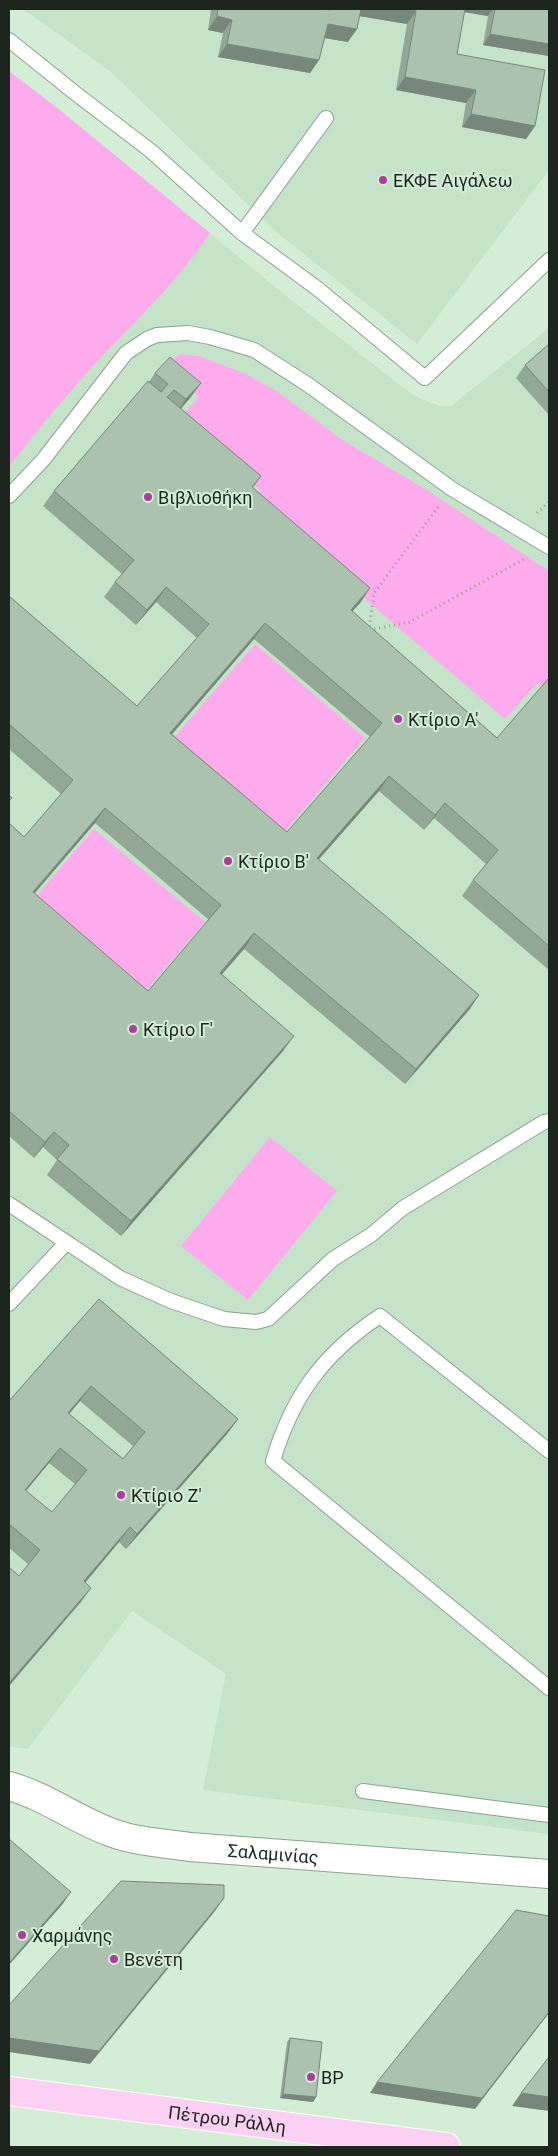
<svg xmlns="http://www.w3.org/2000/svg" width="558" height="2156" font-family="Roboto,sans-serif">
<rect width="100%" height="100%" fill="#d4edd7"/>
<!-- built -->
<g fill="#c4e3c9">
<polygon points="23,9 549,9 549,170 417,344 275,231 111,72"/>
<polygon points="9,71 61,111 285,295 414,396 440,406 451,406 549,328 549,1834 203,1790 226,1674 132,1611 28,1749 9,1746"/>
</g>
<!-- green -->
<g fill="#feabee">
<path d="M9,71l52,40 149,122c-32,49 -76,89 -116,132 -30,33 -58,67 -85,102z"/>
<polygon points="180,354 199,356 246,374 278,392 341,439 427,490 549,571 549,692 538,683 505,719 252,502 261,491 177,421 199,397 164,367"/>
<polygon points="255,644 365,738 275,843 165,748"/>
<polygon points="94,829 205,922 137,1001 27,907"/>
<polygon points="270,1137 337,1191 248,1300 181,1246"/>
</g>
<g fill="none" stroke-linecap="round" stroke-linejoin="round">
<!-- lane casing -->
<g stroke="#8ba28e" stroke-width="16">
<g id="lane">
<polyline points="9,40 75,93 151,151 242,233 318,289 425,378 549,260"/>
<polyline points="242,233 326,118"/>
<polyline points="9,496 43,460 126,353 147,339 157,335 188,333 210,337 254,350 307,384 452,489 549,547"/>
<polyline points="9,1204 120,1278 171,1301 224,1319 256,1322 268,1319 333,1259 371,1235 403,1208 544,1122 549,1121"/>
<polyline points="9,1304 66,1243"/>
<path d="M549,1451l-169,-135c-56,37 -88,80 -107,145l276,227"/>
<polyline points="363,1791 549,1815"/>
</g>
</g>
<!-- street casing -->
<g stroke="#8ba28e" stroke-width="30">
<g id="street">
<path id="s1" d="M9,1786c36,10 66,33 101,46 26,10 53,11 80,15l359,27"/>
</g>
</g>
<!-- primary casing -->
<g stroke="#fff" stroke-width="30">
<g id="primary">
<path id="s2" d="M9,2091l437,56"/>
</g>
</g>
<!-- path -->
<g stroke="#8d9f8f" stroke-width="3" stroke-dasharray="1 4" stroke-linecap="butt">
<polyline points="438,507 374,593 369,630 410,622 526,558"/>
<polyline points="537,513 549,502"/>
</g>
<!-- lane -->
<use href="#lane" stroke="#fff" stroke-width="14"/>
<!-- street -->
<use href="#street" stroke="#fff" stroke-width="28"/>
<!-- primary -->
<use href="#primary" stroke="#fbd0f2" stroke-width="28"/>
</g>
<!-- wall -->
<g fill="#92a796" fill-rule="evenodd">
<polygon points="211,9 549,9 549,56 483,45 488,16 464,12 457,54 535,126 526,139 462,127 466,103 396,90 407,24 359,16 348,42 324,38 319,60 310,73 218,57 223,33 208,30"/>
<polygon points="549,344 549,415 516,378 525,365"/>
<path d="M155,373l46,10 -11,15 -9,11 80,67 -8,12 117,100 -10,15 -8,8 145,127 52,-60v292l-87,-74 11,-16 13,-16 -52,-46 -10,12 -45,-39 -61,69 161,135 -10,15 -64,74 -161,-135 -22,25 61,77 -162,185 -74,-61 10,-15 -14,-13 -9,11 -25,-22v-313l15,14 37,-43 -52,-45v-153l128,110 60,-68 -41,-36 -20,23 -32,-28 11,-15 7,-8 -79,-68 11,-15 95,-109zM254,639l116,98 -83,95 -115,-98zM95,823l114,97 -61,71 -114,-98z"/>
<path d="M99,1299l139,120 -11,15 -101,115 -7,-7 -34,41 6,5 -11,15 -61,-27 9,-12 -19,-16v-147zM80,1401l53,45 -10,13 -54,-45zM49,1463l26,21 -23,28 -26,-21z"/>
<polygon points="290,2038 316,2097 313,2102 280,2098 287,2042"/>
</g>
<!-- shaded-wall -->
<g fill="#77887a">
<polygon points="357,9 403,9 416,11 407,24 353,15"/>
<polygon points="459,9 493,9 488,16 458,11"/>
<polygon points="217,16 232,20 223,33 208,30"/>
<polygon points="328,24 357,29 348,42 319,37"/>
<polygon points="490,34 549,44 549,56 483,45"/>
<polygon points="227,44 319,60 310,73 218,57"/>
<polygon points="405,77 476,90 466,103 396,90"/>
<polygon points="471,114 535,126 526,139 462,127"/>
<polygon points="201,383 190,398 175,415 186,399"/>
<polygon points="166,587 156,602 136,625 147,610"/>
<polygon points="370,588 360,603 340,625 351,610"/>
<polygon points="265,623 254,639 160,748 170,733"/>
<polygon points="389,776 379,791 306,874 317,858"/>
<polygon points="445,803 434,818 424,830 435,815"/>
<polygon points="105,808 95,823 22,908 33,892"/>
<polygon points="254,933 244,949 210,988 220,973"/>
<polygon points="479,995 469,1010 405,1084 416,1069"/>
<polygon points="294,1036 283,1051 121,1236 131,1221"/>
<polygon points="54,1132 43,1147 34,1158 45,1142"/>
<polygon points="91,1386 80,1401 57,1428 68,1413"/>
<polygon points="238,1419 227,1434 126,1549 137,1534"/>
<polygon points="60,1448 49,1463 14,1505 25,1490"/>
<polygon points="130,1527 119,1542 73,1597 84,1581"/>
<polygon points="91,1588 80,1603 9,1686 9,1683"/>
<polygon points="71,1892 62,1905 9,1965 9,1963"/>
<polygon points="224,1898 215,1911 90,2064 9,2052 9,2038"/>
<polygon points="549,2012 549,2013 475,2109 370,2093 377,2082"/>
<polygon points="521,2093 549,2097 549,2111 512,2106"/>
<polygon points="283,2094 316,2097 313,2102 280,2098"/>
</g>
<!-- building -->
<g fill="#aac2ae" stroke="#77887a" fill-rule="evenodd">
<polygon points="218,9 324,9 330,10 330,9 361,9 357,29 328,24 319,60 227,44 232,20 217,16"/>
<polygon points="403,9 465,9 457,54 545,70 535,126 471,114 476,90 405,77 416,11"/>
<polygon points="495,9 549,9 549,44 490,34"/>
<polygon points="549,344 549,392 525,365"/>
<path d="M170,357l31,26 -15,16 -12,-9 -7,7 94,79 -9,11 118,101 -19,22 146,128 52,-60v268l-76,-66 25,-30 -53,-47 -10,12 -46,-39 -72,82 162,137 -63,74 -162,-136 -34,40 74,63 -163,185 -74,-62 12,-14 -15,-13 -9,10 -36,-31v-288l15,14 49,-57 -64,-56v-128l128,110 72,-82 -43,-37 -19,23 -32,-28 19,-22 -80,-69 94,-110 13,11 7,-8 -13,-11zM265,623l117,100 -95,109 -117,-99zM105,808l116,97 -73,86 -115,-99z"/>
<polygon points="9,795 12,798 9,801"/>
<path d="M99,1299l139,120 -101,115 -7,-7 -46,54 7,7 -82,95v-116l10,9 21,-26 -31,-26v-123zM91,1386l54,46 -22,27 -55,-46zM60,1448l27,22 -35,42 -27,-22z"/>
<polygon points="9,1839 71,1892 9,1963"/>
<polygon points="121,1881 224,1885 224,1898 99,2051 9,2038 9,2005"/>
<polygon points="516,1910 549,1916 549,2012 482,2098 377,2082"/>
<polygon points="290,2038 322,2042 316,2097 283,2094"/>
<polygon points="549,2057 549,2097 521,2093"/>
</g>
<!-- markers -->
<g fill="#ab3d9b" stroke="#d4edd7" stroke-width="2">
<circle cx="383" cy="180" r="5"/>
<circle cx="148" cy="497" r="5"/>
<circle cx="398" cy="719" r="5"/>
<circle cx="228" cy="861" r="5"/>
<circle cx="133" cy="1029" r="5"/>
<circle cx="121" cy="1495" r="5"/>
<circle cx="22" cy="1935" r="5"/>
<circle cx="114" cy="1959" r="5"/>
<circle cx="311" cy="2077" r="5"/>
</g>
<g text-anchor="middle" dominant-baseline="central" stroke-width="4" stroke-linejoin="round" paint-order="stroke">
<!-- poi labels -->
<g font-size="18" fill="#1d261e" stroke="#d4edd7" text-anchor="start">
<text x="393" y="180">ΕΚΦΕ Αιγάλεω</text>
<text x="158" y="497">Βιβλιοθήκη</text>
<text x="408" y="719">Κτίριο Α'</text>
<text x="238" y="861">Κτίριο Β'</text>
<text x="143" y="1029">Κτίριο Γ'</text>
<text x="131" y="1495">Κτίριο Ζ'</text>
<text x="32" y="1935">Χαρμάνης</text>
<text x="124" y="1959">Βενέτη</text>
<text x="321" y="2077">BP</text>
</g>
<!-- street labels -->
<g font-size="18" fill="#1d261e" stroke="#d4edd7">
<text stroke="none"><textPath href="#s1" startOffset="276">Σαλαμινίας</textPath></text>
<text stroke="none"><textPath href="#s2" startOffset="220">Πέτρου Ράλλη</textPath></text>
</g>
</g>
<!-- border -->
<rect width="558" height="2156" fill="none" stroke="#1d261e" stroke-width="20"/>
</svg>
